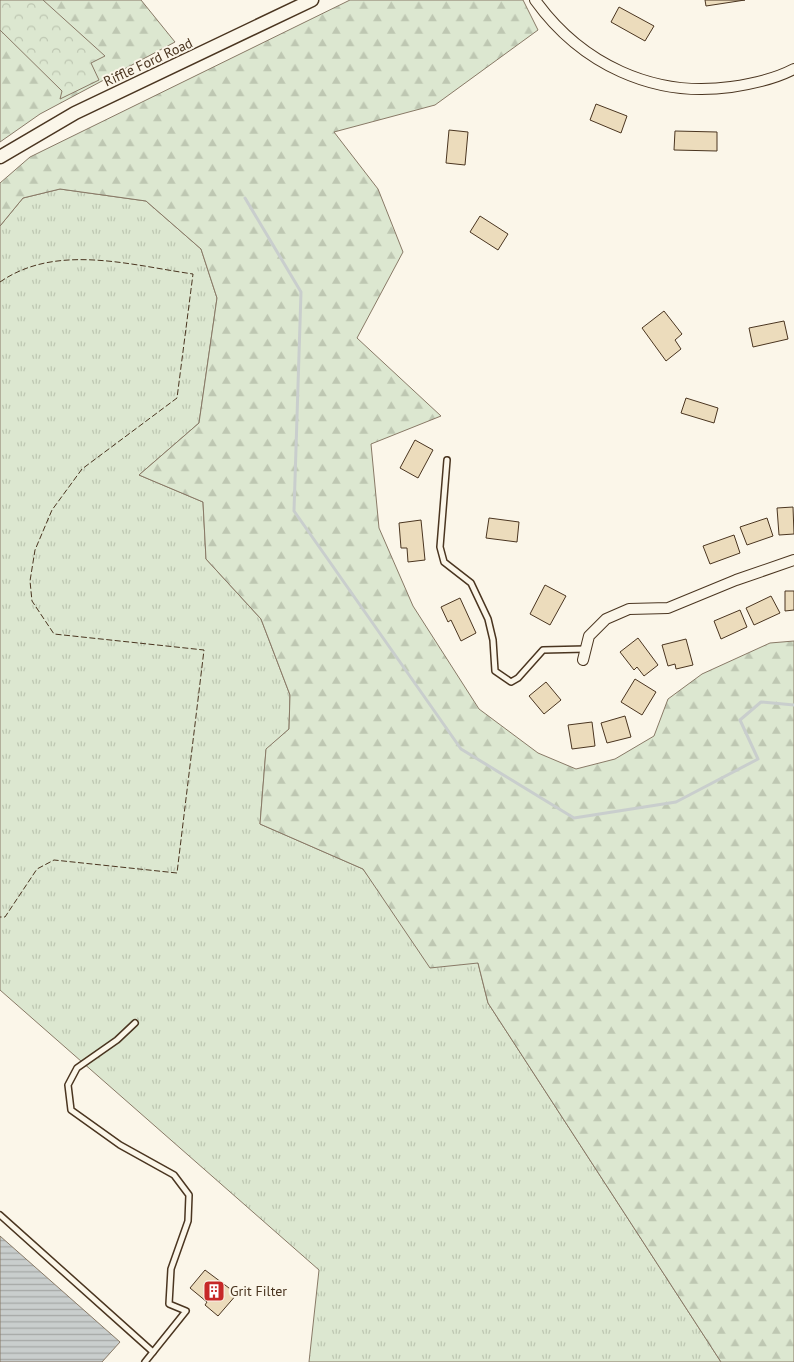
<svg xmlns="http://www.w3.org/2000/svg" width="794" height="1362" font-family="'PT Sans',sans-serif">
<defs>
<pattern id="grass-tufts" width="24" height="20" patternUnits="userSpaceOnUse" patternTransform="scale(1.25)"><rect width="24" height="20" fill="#dce7d0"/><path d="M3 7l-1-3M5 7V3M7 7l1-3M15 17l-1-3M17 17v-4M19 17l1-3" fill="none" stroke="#bec7b2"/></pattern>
<pattern id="forest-firs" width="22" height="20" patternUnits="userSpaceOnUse" patternTransform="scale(1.25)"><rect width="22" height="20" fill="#dce7d0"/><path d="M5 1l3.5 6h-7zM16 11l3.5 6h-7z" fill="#bec7b2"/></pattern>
<pattern id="park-crowns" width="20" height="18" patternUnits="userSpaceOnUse" patternTransform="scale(1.25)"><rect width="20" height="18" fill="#dce7d0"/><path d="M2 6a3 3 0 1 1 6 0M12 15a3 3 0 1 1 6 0" fill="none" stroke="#bec7b2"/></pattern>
<pattern id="water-rules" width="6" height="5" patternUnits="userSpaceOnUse" patternTransform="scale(1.25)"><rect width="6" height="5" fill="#c9cecd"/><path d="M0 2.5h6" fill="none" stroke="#a5a8a6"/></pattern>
</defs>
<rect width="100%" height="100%" fill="#fbf6e9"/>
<!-- grass -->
<polygon fill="url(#grass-tufts)" stroke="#887966" points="60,189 146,201 201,249 217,298 199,423 139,475 203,502 206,559 261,619 290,695 289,729 266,750 260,824 363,869 390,906 478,963 488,1003 721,1362 309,1362 319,1270 0,990 0,226 23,198"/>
<!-- forest -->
<g fill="url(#forest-firs)" stroke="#887966">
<polygon points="0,0 141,0 175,42 40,114 0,142"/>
<polygon points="350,0 523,0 538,30 435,105 334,132 378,189 403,252 357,338 441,416 371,444 379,528 413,606 479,709 538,753 576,769 615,759 654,736 668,699 702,674 770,643 794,641 794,1362 721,1362 488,1003 478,963 430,968 363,869 260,824 266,749 289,729 290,695 261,619 206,559 203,502 139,475 199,423 217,298 201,249 146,201 60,189 23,198 0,226 0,183 30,157"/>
</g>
<!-- park -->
<polygon fill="url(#park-crowns)" stroke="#887966" points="0,0 43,0 105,56 91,63 99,80 60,99 62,91 0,30"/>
<!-- water -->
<polygon fill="url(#water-rules)" stroke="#887966" points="0,1236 120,1342 102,1362 0,1362"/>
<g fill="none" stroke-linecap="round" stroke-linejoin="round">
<!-- stream -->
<polyline stroke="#c9cecd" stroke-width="3" points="245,198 301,292 294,511 461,749 574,818 676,802 758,759 740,720 761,702 794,705"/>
</g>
<!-- building -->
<g fill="#ecdcbc" stroke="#4a3520">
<polygon points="705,0 745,0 706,6"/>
<polygon points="619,7 654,26 645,41 611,22"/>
<polygon points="596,104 627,116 621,133 590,120"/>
<polygon points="449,130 468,132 465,165 446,163"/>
<polygon points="675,131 717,132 717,151 674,150"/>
<polygon points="480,216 508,234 498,250 470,232"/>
<polygon points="664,311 682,334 675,340 681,349 666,361 642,328"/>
<polygon points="784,321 788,339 753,347 749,328"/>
<polygon points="686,398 718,408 714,423 681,413"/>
<polygon points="415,440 433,450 418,478 400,468"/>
<polygon points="793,507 794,534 779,535 777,508"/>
<polygon points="489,518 519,522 517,542 486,538"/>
<polygon points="767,518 773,536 747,545 740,527"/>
<polygon points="421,520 425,560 408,562 407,548 401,548 399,523"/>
<polygon points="734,535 740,553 710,564 703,546"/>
<polygon points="545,585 566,596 550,625 530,614"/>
<polygon points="785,591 794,591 794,610 785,611"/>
<polygon points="771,596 780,613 754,625 746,608"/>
<polygon points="460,598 476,633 461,641 451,620 448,622 441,607"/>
<polygon points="740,610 747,627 721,639 714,621"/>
<polygon points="638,638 658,665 644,676 637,667 634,670 620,652"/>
<polygon points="686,639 693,665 676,669 675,664 668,666 662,645"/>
<polygon points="635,679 656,692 642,715 621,702"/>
<polygon points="546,682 561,700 544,714 529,696"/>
<polygon points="625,716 631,737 607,743 601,723"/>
<polygon points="592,722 595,746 572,749 568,725"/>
<polygon points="205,1270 237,1294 218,1316 205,1305 207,1302 190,1288"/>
</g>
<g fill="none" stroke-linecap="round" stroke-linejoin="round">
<!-- service casing -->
<g stroke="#4a3520" stroke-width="8">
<g id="service">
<polyline points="447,460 440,547 444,562 471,583 488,619 493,640 495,671 511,682 518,678 543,650 586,649"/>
<polyline points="135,1023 117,1040 77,1068 68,1085 71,1110 120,1145 174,1175 189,1195 188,1221 171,1269 169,1304 186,1311 145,1362"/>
<polyline points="0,1215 153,1352"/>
</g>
</g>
<!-- minor casing -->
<g stroke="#4a3520" stroke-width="12">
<g id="minor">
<path d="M535,0c46,64 118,98 196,87 21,-3 44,-8 63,-18"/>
<polyline points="583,660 589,636 606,619 629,609 668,608 736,580 794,560"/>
</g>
</g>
<!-- tertiary casing -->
<g stroke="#4a3520" stroke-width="15">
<polyline id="tertiary" points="0,157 75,113 312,0"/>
</g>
<!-- service -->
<use href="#service" stroke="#fbf6e9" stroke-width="5"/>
<!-- minor -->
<use href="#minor" stroke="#fbf6e9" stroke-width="10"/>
<!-- tertiary -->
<use href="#tertiary" stroke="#fbf6e9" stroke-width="12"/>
<!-- fence -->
<path stroke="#4a3520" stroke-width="1" stroke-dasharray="6 2.5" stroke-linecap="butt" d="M0,282c56,-39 130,-17 193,-8l-16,124 -95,71 -30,41 -17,40 -5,31 2,20 22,33 150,16 -27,223 -123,-13 -17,9 -32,48h-5"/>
</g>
<!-- icons -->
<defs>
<g id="building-square" transform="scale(1.125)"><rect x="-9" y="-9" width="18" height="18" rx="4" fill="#c62828" stroke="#fbf6e9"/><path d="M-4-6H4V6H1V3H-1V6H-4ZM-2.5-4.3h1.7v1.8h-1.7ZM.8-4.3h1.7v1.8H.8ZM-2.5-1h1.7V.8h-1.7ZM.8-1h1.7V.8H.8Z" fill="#fff"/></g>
</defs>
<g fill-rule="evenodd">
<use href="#building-square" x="214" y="1291"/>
</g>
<g text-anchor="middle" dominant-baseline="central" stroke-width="4" stroke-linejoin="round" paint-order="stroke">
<!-- street labels -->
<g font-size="14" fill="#4a3520" stroke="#fbf6e9">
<text transform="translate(148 62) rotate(-25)">Riffle Ford Road</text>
</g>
<!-- poi labels -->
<g font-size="14" fill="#4a3520" stroke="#fbf6e9" text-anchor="start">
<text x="230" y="1291">Grit Filter</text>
</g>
</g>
</svg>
